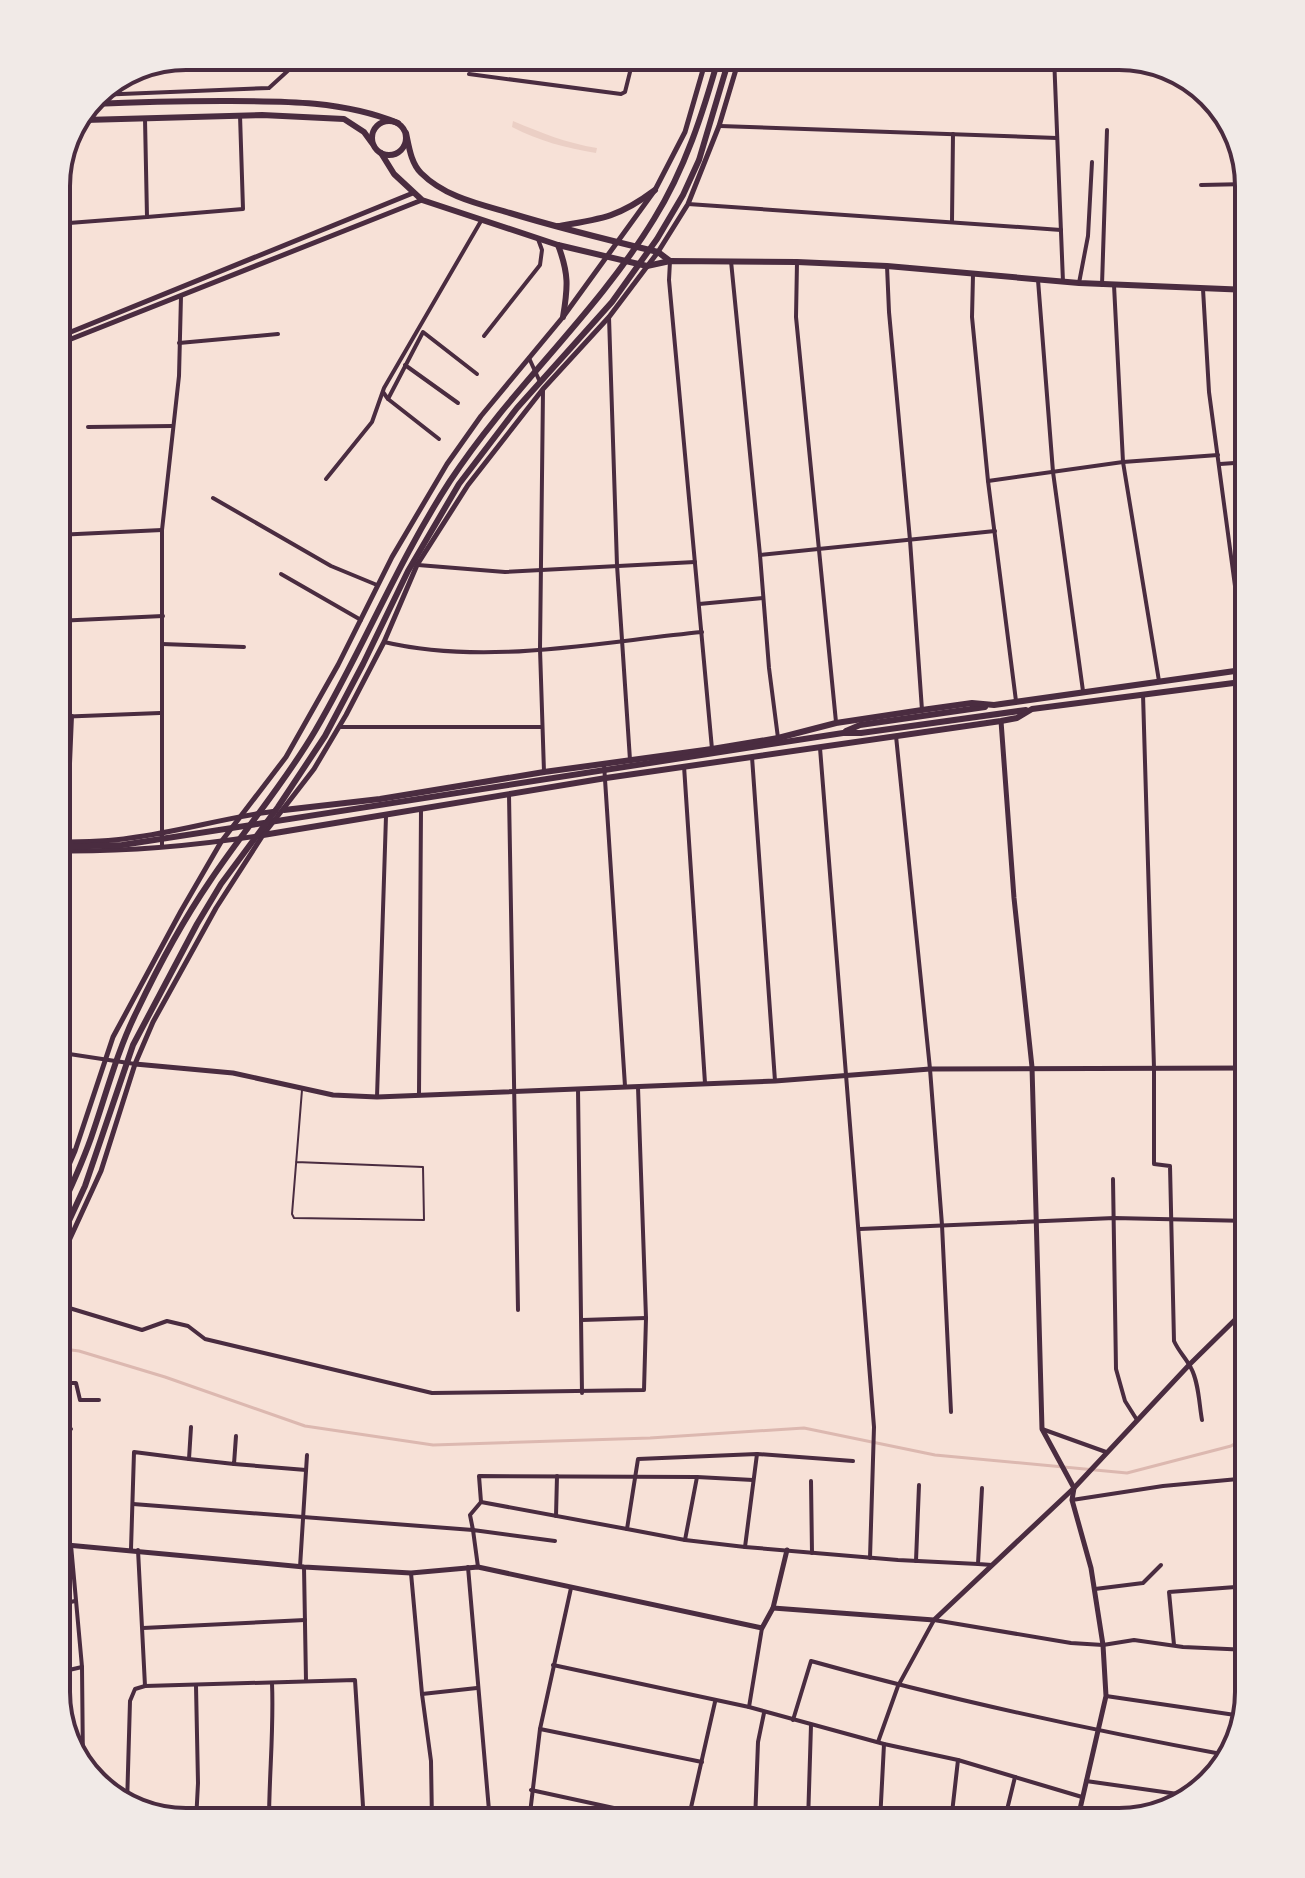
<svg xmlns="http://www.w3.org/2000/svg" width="1305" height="1878" font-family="'DM Sans',sans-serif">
<rect width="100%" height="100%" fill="#f7e1d7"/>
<!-- green -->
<path fill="#ebcfc5" d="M513,121c29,12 53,22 84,27l-1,5c-30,-5 -57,-12 -84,-26z"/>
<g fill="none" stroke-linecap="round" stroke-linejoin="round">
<!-- stream -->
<polyline stroke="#dcb8b0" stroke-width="3" points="56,1348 79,1351 165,1377 305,1426 433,1445 650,1438 804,1428 935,1455 1127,1473 1231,1446 1249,1435"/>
<!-- service -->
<polyline stroke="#4a2c40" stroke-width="2" points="296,1162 423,1167 424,1220 294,1218 292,1214 302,1090"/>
<!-- minor -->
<g stroke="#4a2c40" stroke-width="4">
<polyline points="358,56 372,64 376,56"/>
<polyline points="1054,56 1063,282"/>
<polyline points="469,74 621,94 625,92 634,56"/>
<polyline points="97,95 269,88 304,56"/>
<polyline points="1203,105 1216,106"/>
<polyline points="720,126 1057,138"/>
<polyline points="1201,185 1248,184"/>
<polyline points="688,204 1061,230"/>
<polyline points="147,217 243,209 240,115"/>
<polyline points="952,221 953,134"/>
<polyline points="56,224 147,217 145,119"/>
<polyline points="670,261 669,280 712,749"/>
<polyline points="731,261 760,555 769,668 778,738"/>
<polyline points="797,262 796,317 836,722"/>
<polyline points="887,266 889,312 910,540 922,710"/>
<polyline points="973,275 972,317 988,481 1016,701"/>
<polyline points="1038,280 1053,472 1083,691"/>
<polyline points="1079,283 1088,236 1092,162"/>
<polyline points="1102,285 1107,130"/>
<polyline points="1114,285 1123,462 1159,681"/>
<polyline points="1203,289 1209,392 1246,668"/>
<polyline points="609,317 617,565 630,760"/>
<polyline points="484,336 540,265 542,250 538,239"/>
<polyline points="179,343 278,334"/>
<polyline points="529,358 540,382"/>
<polyline points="405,365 458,403"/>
<polyline points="543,390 540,649 544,772"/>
<polyline points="383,392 388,399 439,439"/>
<polyline points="388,399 423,332 477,374"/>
<polyline points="88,427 173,426"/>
<polyline points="1220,464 1249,462"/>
<polyline points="326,479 372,422 384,388 481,221"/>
<polyline points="988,481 1123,462 1218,455"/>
<polyline points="213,498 331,566 377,585"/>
<polyline points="56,535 162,530"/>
<polyline points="760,555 995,531"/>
<polyline points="418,565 505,572 695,562"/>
<polyline points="281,574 361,620"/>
<polyline points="699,604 763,598"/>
<polyline points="56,621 163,616"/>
<path d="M384,642c103,24 214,0 318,-10"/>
<polyline points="162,644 244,647"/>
<path d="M1143,694l11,374v96l16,2 4,175c5,11 12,17 17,27 8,15 8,36 11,52"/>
<polyline points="56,717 160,713"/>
<polyline points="339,727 541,727"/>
<polyline points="896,736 930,1069 942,1225 951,1412"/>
<polyline points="820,748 874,1427 870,1558"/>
<polyline points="752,757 775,1081"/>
<polyline points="604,764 625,1086"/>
<polyline points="684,766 705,1083"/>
<polyline points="69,787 72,716"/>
<polyline points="509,795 518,1310"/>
<polyline points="162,846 162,530 179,376 181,296"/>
<polyline points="56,1052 135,1064"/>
<polyline points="578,1089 582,1393"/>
<polyline points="419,1095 421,810"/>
<polyline points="377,1097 386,816"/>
<polyline points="56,1148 75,1151"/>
<polyline points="1113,1179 1116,1369 1125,1401 1137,1420"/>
<polyline points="860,1229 1114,1218 1249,1221"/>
<polyline points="56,1304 142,1330 167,1321 188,1326 205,1339 432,1393 644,1390 646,1318 638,1087"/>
<polyline points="1243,1312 1249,1331"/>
<polyline points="582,1320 646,1318"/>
<polyline points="56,1383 76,1383 80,1400 99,1400"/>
<polyline points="191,1427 189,1459 234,1464 236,1436"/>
<polyline points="1042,1429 1106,1452"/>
<polyline points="56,1433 71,1429"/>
<polyline points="757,1454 745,1547 898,1560 978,1564"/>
<polyline points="234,1464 306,1470"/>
<polyline points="697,1477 685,1540 745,1547"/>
<polyline points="811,1481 812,1553"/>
<polyline points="982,1488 978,1564 992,1565"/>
<polyline points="1072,1500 1163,1486 1249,1478"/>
<polyline points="481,1502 479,1476 697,1477 753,1480"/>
<polyline points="133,1504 473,1530 470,1515 481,1502 627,1529"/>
<polyline points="556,1516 557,1476"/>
<polyline points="685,1540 627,1529 638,1459 757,1454 853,1461"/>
<polyline points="71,1545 82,1667 83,1766"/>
<polyline points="131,1549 134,1452 189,1459"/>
<polyline points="138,1550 145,1686"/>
<polyline points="916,1561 919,1485"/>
<polyline points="300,1567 307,1455"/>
<polyline points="304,1567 306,1681"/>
<polyline points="468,1567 490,1822"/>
<polyline points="478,1567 473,1530 555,1541"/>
<polyline points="411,1573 422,1694 431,1761 432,1822"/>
<polyline points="1095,1589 1143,1583 1161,1565"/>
<polyline points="56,1605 75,1601"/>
<polyline points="143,1628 305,1620"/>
<polyline points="1174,1645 1169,1592 1249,1586"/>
<polyline points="553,1665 749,1707 884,1744 958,1760 1082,1797"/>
<polyline points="56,1673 82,1667"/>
<polyline points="422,1694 477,1688"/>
<polyline points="1106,1696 1242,1716"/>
<polyline points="749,1707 762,1628"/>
<path d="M793,1720l18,-59c139,39 279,69 421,95"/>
<polyline points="540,1729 702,1762"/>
<polyline points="878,1742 898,1686 934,1620 1071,1643 1103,1645 1134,1640 1183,1647 1249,1650"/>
<polyline points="1086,1781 1192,1796"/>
<polyline points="531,1790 669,1820 683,1819 690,1812 715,1702"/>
<polyline points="127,1805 130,1701 135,1689 145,1686 355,1680 364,1822"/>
<polyline points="196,1822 198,1783 196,1686"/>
<path d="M269,1822c0,-47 5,-92 3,-139"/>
<polyline points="529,1822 540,1729 571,1588"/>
<polyline points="755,1822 758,1742 764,1713"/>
<polyline points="808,1822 811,1725"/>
<polyline points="880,1822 884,1744"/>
<polyline points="951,1822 958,1760"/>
<polyline points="1004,1822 1015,1777"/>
</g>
<!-- tertiary -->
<g stroke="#4a2c40" stroke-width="5">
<polyline points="56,338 413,193"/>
<polyline points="56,345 422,200"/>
<polyline points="1001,721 1014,898 1032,1067 1042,1429 1074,1488 1072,1500 1091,1568 1103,1645 1106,1696 1077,1822"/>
<polyline points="135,1064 233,1073 333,1095 377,1097 775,1081 930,1069 1249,1068"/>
<polyline points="56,1195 75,1151 113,1037 181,911 221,842 286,757 338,665 392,557 447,464 481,416 563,317 655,190 685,132 707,56"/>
<polyline points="56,1269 101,1171 135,1064 153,1022 216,908 263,835 314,769 346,715 384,642 417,565 468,485 543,389 609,317 658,252 688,204 719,126 740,56"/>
<polyline points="56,1544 304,1567 411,1573 478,1567 762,1628 773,1608 787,1550"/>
<polyline points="773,1608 934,1620 1074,1488 1190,1364 1249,1306"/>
</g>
<!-- secondary -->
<g stroke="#4a2c40" stroke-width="5">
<path d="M56,842c25,0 50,0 74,-4 49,-6 97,-21 146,-27"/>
<path d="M56,851c67,1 136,-5 202,-15"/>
</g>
<!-- primary -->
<g stroke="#4a2c40" stroke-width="6">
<path d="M92,104c44,-2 87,-3 130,-3 59,0 120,-1 176,22"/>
<polyline points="85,120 262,115 344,119 364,132 372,143"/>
<circle cx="389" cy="138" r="17"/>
<path d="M406,133c3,14 5,30 15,40 24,24 58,31 89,40 49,15 98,27 148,39l12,9"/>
<polyline points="381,153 394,174 422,200 558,245 647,266 670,261 797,262 887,266 1079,283 1249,290"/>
<path d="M558,226c44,-7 61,-9 97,-36"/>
<path d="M558,245c11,29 10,42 5,72"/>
<polyline points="846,731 860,725 985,707"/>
<polyline points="284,810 380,799 544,772 712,749 778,738 836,723 922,710 972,703 994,705 1249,669"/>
<polyline points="263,835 606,778 1001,721 1017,718 1032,709 1249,681"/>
<polyline points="56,847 122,845 843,733 861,733 1026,710"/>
</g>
<!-- trunk -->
<g stroke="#4a2c40" stroke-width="6">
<path d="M56,1219c13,-27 25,-53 35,-81 15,-43 26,-87 46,-127 20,-42 47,-92 73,-130 34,-51 74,-97 105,-150 48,-82 83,-170 135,-250 61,-93 146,-167 204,-262 31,-50 49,-106 65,-163"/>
<polyline points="56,1249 85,1186 133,1045 197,924 221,884 278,807 325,736 363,664 408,571 459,484 517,408 612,302 657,239 683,195 699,160 730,56"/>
</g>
</g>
<!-- crop -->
<path d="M0 0H1305V1878H0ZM186 70H1119A116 116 0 0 1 1235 186V1692A116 116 0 0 1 1119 1808H186A116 116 0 0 1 70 1692V186A116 116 0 0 1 186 70Z" fill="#f1eae7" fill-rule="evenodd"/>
<path fill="none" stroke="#4a2c40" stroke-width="4" d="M186 70H1119A116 116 0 0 1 1235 186V1692A116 116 0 0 1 1119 1808H186A116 116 0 0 1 70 1692V186A116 116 0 0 1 186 70Z"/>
</svg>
